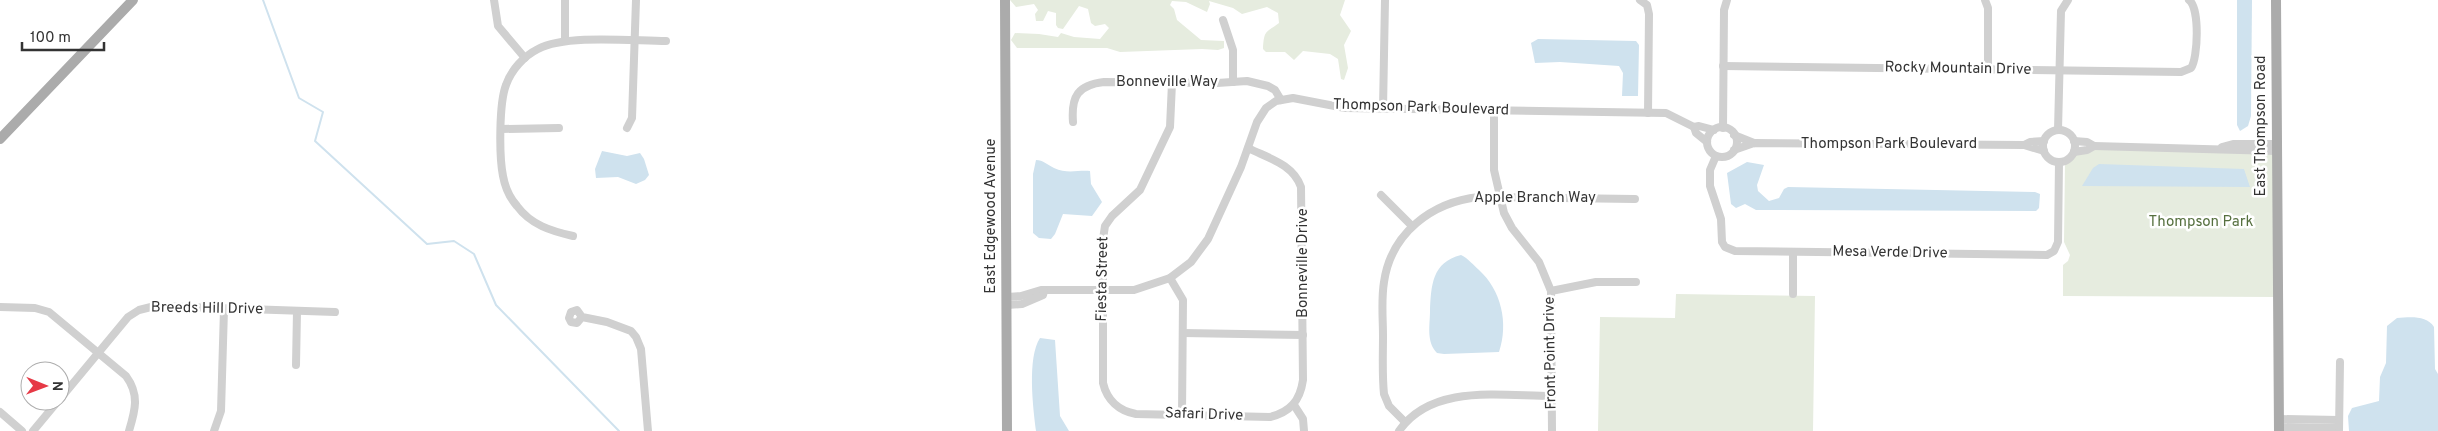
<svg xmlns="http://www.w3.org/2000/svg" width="2438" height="431" font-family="Overpass,sans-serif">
<rect width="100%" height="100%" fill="#fff"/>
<!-- green -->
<g fill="#e6ecdf">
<path d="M1010,0h335l-5,15 11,16 -7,14 4,23 -4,12 -3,-1 -3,-20 -8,-5 -27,-3 -9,9 -9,-8h-19l-3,-3c1,-20 3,-16 16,-26l-1,-10 -11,-6 -25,7 -9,-6 -24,-7 1,3 -3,8 -21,-10 -14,-1 -2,4 4,4 3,11 24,20 23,1v7l-6,2 -16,-1 -82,3 -13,-4h-90l-6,-8 4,-7 24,1 19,3 3,-4 13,4 26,2 9,-11 -4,-4 -10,2 -4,-3 -3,-14 -9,-3 -16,23 -5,-1 -2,-3v-12l-8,-2 -5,10h-7l-1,-7 3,-4 -4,-6 -18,3z"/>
<polygon points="2094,146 2276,151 2277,297 2063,296 2063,265 2068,261 2070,255 2064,242 2065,161 2073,155"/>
<polygon points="1676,294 1815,296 1813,431 1598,431 1600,317 1675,318"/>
</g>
<!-- water -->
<g fill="#cfe2ee">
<polygon points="2237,0 2252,0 2251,116 2248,126 2240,131 2237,125"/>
<polygon points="1538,39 1636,41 1639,45 1638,96 1622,96 1623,73 1619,66 1560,62 1535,63 1531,43"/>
<polygon points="602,151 627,156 640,153 644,159 649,175 645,180 636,184 618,177 596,178 595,169"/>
<path d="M1036,160c7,0 12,5 18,8 13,6 23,2 36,3l1,13 11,18 -10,14 -29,-2 -8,20 -4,5 -12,-1 -6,-5v-59z"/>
<polygon points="1747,162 1764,165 1757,185 1758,191 1769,201 1779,198 1784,189 1788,187 2035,192 2040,194 2039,208 2036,211 1756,210 1745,204 1736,208 1731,204 1727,173"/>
<polygon points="2099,164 2244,169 2250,187 2082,186 2093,168"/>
<path d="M1461,255c8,4 12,10 18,15 22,20 30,53 20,82l-55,2 -7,-1c-11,-11 -7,-28 -7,-42 1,-25 2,-49 31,-56z"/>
<path d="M2397,318c13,-1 30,-3 37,9l1,42 3,5v57h-89l-1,-15 4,-8 27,-7 1,-24 6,-14 1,-37z"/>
<path d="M1040,338l15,2 5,76 9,15h-33c-3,-24 -9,-73 4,-93z"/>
</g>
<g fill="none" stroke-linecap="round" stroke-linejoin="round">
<!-- stream -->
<polyline stroke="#cfe2ee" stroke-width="2" points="263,0 299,98 323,112 315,141 427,244 454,241 474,254 496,305 619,431"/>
<!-- minor -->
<g stroke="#d0d0d0" stroke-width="8">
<polyline points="494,0 498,26 525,58"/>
<polyline points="565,0 565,41"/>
<polyline points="1640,0 1647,5 1649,14 1648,113"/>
<polyline points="1985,0 1988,8 1988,70"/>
<polyline points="1223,20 1233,50 1233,82"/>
<path d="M1723,66l458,6 10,-4c7,-10 9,-60 -2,-68"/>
<path d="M1172,83l-2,44 -30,63 -28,26 -7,10 -2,13v144c4,17 16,28 33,31l134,3c20,-5 30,-16 33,-37l-2,-193c-8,-23 -33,-29 -53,-39"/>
<polyline points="1383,109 1385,0"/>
<polyline points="1494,111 1494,170 1504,213 1512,228 1539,262 1551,291 1552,431"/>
<path d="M1073,122c-2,-26 5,-37 31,-40l113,1 30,-2 21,5 7,4 6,10"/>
<polyline points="1694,127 1699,126 1714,130"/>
<circle cx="1722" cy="142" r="15"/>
<polyline points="627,128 632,118 636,0"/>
<polyline points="1723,128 1724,10 1727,0"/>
<polyline points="502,129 559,128"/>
<circle cx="2059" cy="146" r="16"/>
<polyline points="2058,130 2061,11 2068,0"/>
<polyline points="1734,135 1754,143"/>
<polyline points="2094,146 2276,151"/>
<polyline points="2222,147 2233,144 2276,144"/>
<polyline points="1734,150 1754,143 2024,145"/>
<polyline points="2044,151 2024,145 2030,142 2044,141"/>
<polyline points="2074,152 2087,150 2094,146 2087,142 2074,141"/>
<polyline points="1716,156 1710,170 1710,186 1721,219 1722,242 1725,247 1735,251 2047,255 2054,251 2058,242 2059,162"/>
<polyline points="1381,195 1412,226"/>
<path d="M573,236c-22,-5 -42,-11 -56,-30 -7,-8 -12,-19 -14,-30 -4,-20 -4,-73 3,-91 5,-15 18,-29 32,-36 28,-15 95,-8 128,-8"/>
<polyline points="1170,278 1183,300 1182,414"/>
<polyline points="1551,291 1596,282 1636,282"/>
<polyline points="1793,294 1793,252"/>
<polyline points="1007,297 1021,296 1041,290 1134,290 1170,278 1191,262 1208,239 1241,167 1257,122 1266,108 1276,101 1293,98 1345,108 1666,113 1694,127 1696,133 1707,142"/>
<polyline points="1007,305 1022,304 1043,295 1044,291"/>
<path d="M0,307l35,1 14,4 77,64c14,19 9,35 3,55"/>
<polyline points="582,317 577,323 571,322 569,318 571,312 577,310 582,317 607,322 631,331 636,337 641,349 648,431"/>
<polyline points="1183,333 1303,335"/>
<polyline points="296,365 297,311"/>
<polyline points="60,399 128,317 139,310 155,306 335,312"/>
<polyline points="1294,405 1303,419 1304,431"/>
<polyline points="0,412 22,431"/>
<polyline points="2279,419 2339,420"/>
<path d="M1405,422l-16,-16 -5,-12c-2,-19 -1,-39 -1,-58 0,-18 -2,-36 1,-54 7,-49 48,-80 95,-85l156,2"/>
<polyline points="2279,427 2339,428"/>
<polyline points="33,431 58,401"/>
<polyline points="214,431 221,411 224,309"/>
<path d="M1399,431c33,-48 103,-35 153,-35"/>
<polyline points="2339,431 2340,362"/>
</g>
<!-- major -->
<g stroke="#ababab" stroke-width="10">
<polyline points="1005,0 1007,431"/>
<polyline points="2276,0 2279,431"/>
<polyline points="0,139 133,0"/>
</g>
</g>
<g text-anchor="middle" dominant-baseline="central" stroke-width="5" stroke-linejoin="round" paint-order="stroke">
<!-- street labels -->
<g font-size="15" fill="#333" stroke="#fff">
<text transform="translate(1958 69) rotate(1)">Rocky Mountain Drive</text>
<text x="1167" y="82">Bonneville Way</text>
<text transform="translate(1421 108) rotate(2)">Thompson Park Boulevard</text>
<text transform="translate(2261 126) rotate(-90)">East Thompson Road</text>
<text x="1889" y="144">Thompson Park Boulevard</text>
<text x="1535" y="198">Apple Branch Way</text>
<text transform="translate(991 216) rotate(-90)">East Edgewood Avenue</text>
<text transform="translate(1890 253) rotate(1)">Mesa Verde Drive</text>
<text transform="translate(1303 263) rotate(-90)">Bonneville Drive</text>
<text transform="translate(1103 279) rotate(-89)">Fiesta Street</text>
<text transform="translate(207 309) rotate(1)">Breeds Hill Drive</text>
<text transform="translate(1551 353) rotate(-91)">Front Point Drive</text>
<text transform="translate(1204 415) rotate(2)">Safari Drive</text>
</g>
<!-- park labels -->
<g font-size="15" fill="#56703f" stroke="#fff">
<text x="2201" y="222">Thompson Park</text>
</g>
</g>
<!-- north arrow -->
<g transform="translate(45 386) rotate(91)"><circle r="24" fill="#ffffff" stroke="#adadad"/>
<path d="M0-4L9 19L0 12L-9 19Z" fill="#e63946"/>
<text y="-8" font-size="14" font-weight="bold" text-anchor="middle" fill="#333333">N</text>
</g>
<!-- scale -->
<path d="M22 42v8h82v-8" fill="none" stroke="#333333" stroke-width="2.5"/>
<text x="30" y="42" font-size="15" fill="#333333" stroke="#ffffff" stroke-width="4" paint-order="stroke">100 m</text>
</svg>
